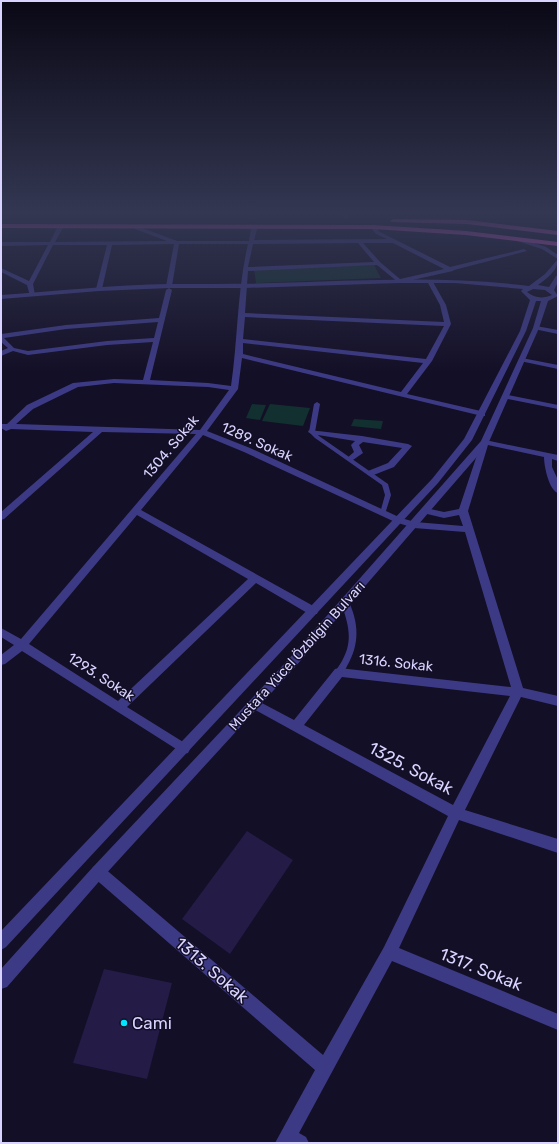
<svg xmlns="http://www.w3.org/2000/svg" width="559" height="1144" font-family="Rubik,sans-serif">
<rect width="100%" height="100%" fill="#130f26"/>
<!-- green -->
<g fill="#12302f">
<polygon points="374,265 381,278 256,283 254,270"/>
<polygon points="252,404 266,405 260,420 246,418"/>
<polygon points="270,404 310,408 303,426 262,421"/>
<polygon points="354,419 383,421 381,429 351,426"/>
</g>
<!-- building -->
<g fill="#241b47">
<polygon points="247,831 293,860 230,954 182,919"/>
<polygon points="104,969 172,983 147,1079 73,1063"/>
</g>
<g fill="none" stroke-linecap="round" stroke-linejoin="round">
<!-- pedestrian-tunnel -->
<polyline stroke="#312d47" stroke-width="5.5" stroke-dasharray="5.5 3" stroke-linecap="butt" points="344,213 348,219"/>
<!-- service -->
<g fill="#3d3a85" fill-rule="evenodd">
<polygon points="317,402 320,404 315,432 319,436 388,484 391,495 385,514 381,514 380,513 385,495 382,485 315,438 309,432 314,404"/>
<path d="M345,599l3,1c11,23 12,44 -1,66 -2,5 -5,10 -11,8l-1,-2c2,-4 5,-7 7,-11 12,-21 6,-37 -1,-59l1,-2z"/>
</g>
<!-- pedestrian -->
<polygon fill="#3d3a85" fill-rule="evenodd" points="309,430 362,436 408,444 412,446 394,467 371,476 368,475 367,473 368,471 388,463 402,448 363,442 359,445 363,453 350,462 346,459 354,452 351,445 355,441 312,434 308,432"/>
<!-- minor -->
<g fill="#3d3a85" fill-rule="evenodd">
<path d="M61,224l3,2 -9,16 112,-1 -32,-12 -1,-1 3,-2 40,15h72l2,-12 3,-2 3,2 -3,11 133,-1 -11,-5 -6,-7 3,-2 7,7 70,35 74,-18 3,2 -73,19 -1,1 -54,12 -22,-18 -129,6 -3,42 199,9 -4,-17 -12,-22 5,-1 13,23 5,19 -19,37 -25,33 78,18v4h-3l-240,-58 -4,31 -31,42 43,17 151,70 14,4 48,4 -4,-11 -15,3 -21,-5 -2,-2 5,-3 18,4 15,-3 23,-69h3l73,15v6l-6,-2v8l6,13v13c-9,-3 -14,-27 -14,-36l-56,-12 -20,66 55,177 35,8v10l-37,-9 -56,113 93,29v14l-99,-33 -60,128 159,66v16l-166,-69 -93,172 7,4 3,6h-34l40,-73 -222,-193 -2,-5 2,-5 5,-2 5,2 220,188 61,-108 64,-131 -198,-109 -2,-3 2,-3 4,-2 4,2 36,19 41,-51 4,-1 172,19 -46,-155 -51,-4 -19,-6 -151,-70 -41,-17 -62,75 176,98 1,3 -1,3h-8l-53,-31 -129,124 61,38 2,4 -2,4 -4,1 -162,-103 -17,13 -4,1v-10l13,-10 -13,-8v-9l20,11 175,-205 -94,-2 -98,87 -3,1v-8l92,-80 -82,-3 -5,2 -5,-3v-4h6l20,-19 46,-22 41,-4 29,1 10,-38 -46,3 -79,10 -15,-4 -12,5v-5l7,-3 -7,-6v-8l65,-9 93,-7 7,-28 3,-2 3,2 -22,90 58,3 23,3c7,-47 6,-96 17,-142h-69l-7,42 -3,2 -3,-2 8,-42 -62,1 -10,44 -3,2 -3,-2 11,-44h-54l-20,39 2,11 -5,1 -3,-11 -26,-13v-4l28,13 19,-36 -47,1v-4h49l8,-16zM358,243l16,19 -126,5 5,-23zM363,243h30l51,26 -44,10 -20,-17zM245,317l199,9 -18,33 -183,-20zM158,322l-4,16 -47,3 -79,10 -14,-3 -10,-10 62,-9zM243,343l180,20 -22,29 -158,-38zM114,383l94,4 21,3 -29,40 -184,-6 17,-15 45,-22zM137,515l111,64 -130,122 -89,-57zM342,677l168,19 -57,109 -149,-80z"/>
<polygon points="536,326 558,330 558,334 534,329 534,327"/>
<polygon points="522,358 558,365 558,369 520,361 520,359"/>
<polygon points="503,394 558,405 558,409 503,398"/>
</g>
<!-- tertiary -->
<g fill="#3d3a85" fill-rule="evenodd">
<polygon points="516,237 546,247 558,255 558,259 542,249 514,240 513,239"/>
<path d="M558,259c0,12 -12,20 -20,26l11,2 7,-11 2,-1v7l-4,8 4,6 -10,5 -9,27 -51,116 -193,223 -192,210 -96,110 -6,2v-20l92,-102 194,-206 194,-220 52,-113 8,-27h-5l-10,30 -54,109 -34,43 -432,464 -5,3v-19l431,-452 32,-40 56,-108 10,-31 -9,-9 2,-2 -68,-6h-56l-155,5h-75l-70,3 -98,8v-4c56,-4 112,-10 169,-11 34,0 68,0 102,-1 86,-2 171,-8 257,3l16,-12zM533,289l12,1 7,5c-9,4 -18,3 -25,-3z"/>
</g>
<!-- trunk -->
<g fill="#e055d1" fill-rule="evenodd">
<polygon points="393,219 467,220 558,231 558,235 467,224 391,222 390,221"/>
<polygon points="1,224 373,225 466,231 558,242 558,246 466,235 373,229 1,228"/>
</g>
</g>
<!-- sky -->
<linearGradient id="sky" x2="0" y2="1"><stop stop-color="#0a0815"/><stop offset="0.57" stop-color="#333752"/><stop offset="1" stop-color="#333752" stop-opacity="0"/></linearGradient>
<rect width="559" height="373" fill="url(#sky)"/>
<!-- markers -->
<circle fill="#00e5ff" stroke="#130f26" stroke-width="1.5" cx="124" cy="1023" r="4"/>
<g text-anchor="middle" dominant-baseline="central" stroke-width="3" stroke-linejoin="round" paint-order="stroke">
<!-- street labels -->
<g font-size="14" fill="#d9d4ff" stroke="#130f26">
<text transform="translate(257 442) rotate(24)">1289. Sokak</text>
<text transform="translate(171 447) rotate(-50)">1304. Sokak</text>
<text transform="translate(297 656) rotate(-48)">Mustafa Yücel Özbilgin Bulvarı</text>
<text transform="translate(396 663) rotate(6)">1316. Sokak</text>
<text transform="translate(101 677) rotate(33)">1293. Sokak</text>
</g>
<!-- near-street labels -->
<g font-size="17" fill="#d9d4ff" stroke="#130f26">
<text transform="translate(411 768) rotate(28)">1325. Sokak</text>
<text transform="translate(481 969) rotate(22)">1317. Sokak</text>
<text transform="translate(212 970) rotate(41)">1313. Sokak</text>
</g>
<!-- near-poi labels -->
<g font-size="17" fill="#d9d4ff" stroke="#130f26" text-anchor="start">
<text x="132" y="1023">Cami</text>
</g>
</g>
<!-- border -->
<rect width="559" height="1144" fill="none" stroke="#d9d4ff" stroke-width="4"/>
</svg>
